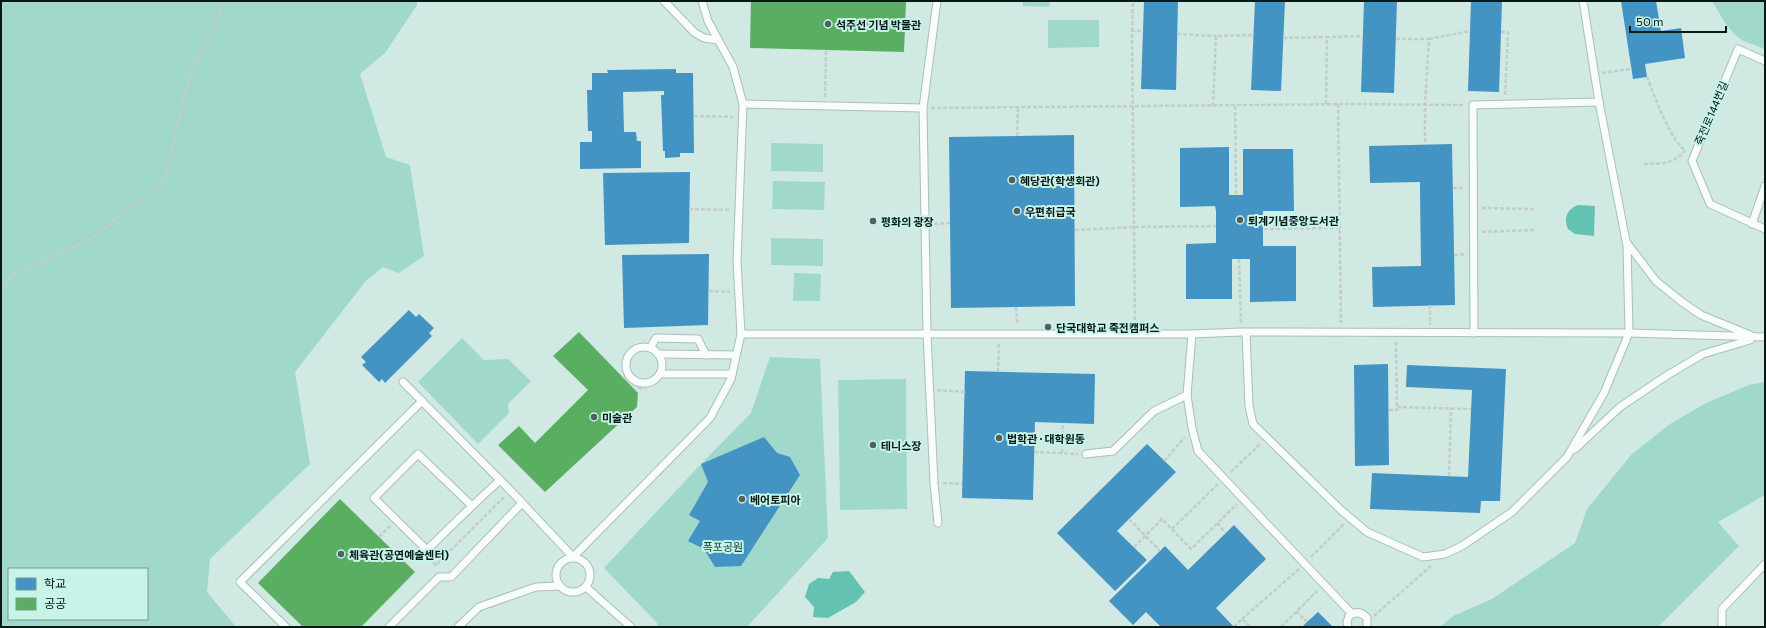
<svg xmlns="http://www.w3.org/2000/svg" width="1766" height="628" font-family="Commissioner,'Noto Sans KR',sans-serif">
<rect width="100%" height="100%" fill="#d1e9e3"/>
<!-- green -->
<g fill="#a1d8cc" fill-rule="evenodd">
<path d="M1,1h416v4l-32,48 -25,21 26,83 24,8 14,91 -25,17 -16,-6 -18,15 -70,90 15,92 -100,95 -3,33 29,35h-235zM9,569h138v50h-138z"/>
<polygon points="1023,1 1050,1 1049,7 1023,6"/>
<path d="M1713,1h52v48c-7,-3 -15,-5 -21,-8 -14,-7 -23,-26 -31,-38z"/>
<polygon points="1048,20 1099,20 1099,47 1048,48"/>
<polygon points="771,143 823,144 823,172 771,171"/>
<polygon points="773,181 825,182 824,210 772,209"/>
<polygon points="771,238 823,239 823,266 771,265"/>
<polygon points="794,273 821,274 820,301 793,301"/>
<polygon points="462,338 484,360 508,359 531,381 508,404 509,413 478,444 418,382"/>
<polygon points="770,357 820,359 828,538 747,627 658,627 657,623 604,568 701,464 751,413"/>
<polygon points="906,379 907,509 840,510 838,380"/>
<polygon points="1765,382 1765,495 1718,522 1739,546 1658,627 1440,627 1453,616 1492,599 1575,543 1587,509 1631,455 1670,424 1706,403 1749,385"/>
</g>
<!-- water -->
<g fill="#64c2b2">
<path d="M1578,205l17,1 -1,30 -19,-2 -7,-5c-5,-11 -1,-20 10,-24z"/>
<polygon points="849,571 865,592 856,602 828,618 813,617 814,607 805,597 809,584 818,578 829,579 833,572"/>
</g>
<!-- schools -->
<g fill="#4393c3">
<polygon points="1144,1 1178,1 1176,90 1141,89"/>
<polygon points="1255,1 1285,1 1281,91 1251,90"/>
<polygon points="1364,1 1397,1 1394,93 1361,92"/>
<polygon points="1471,1 1502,1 1499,92 1468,91"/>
<polygon points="1621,1 1656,1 1661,31 1681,28 1685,58 1645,64 1647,77 1633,79"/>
<polygon points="676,69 676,73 693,73 694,153 680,153 680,157 665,158 665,151 663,151 661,95 664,95 664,91 623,92 624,132 636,132 637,141 641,141 641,168 580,169 580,142 592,142 592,131 588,131 587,90 592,90 592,73 608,73 607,70"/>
<polygon points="1074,135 1075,306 951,308 949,137"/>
<polygon points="1452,144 1455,305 1373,307 1372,267 1421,266 1420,190 1420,182 1370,183 1369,146"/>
<polygon points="1229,147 1229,195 1243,195 1243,149 1293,149 1294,211 1263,211 1263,246 1296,246 1296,301 1250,302 1250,259 1232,259 1232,299 1186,299 1186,244 1216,243 1216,211 1215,206 1180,207 1180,148"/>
<polygon points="690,172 689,243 605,245 603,173"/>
<polygon points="709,254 708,325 624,328 622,255"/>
<polygon points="409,310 416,317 419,314 434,328 429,333 432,336 385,383 382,379 379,382 362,365 366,362 361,357"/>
<polygon points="1388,364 1389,465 1355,466 1354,365"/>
<polygon points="1407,365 1506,369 1500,501 1481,501 1480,513 1370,509 1372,473 1468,477 1472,390 1406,387"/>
<polygon points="965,371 1095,374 1094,424 1035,422 1033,500 962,498"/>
<polygon points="764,437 777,453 790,457 800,475 741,566 715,567 704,549 688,541 700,521 689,515 708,482 701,464"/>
<polygon points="1147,444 1176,472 1117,531 1147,560 1115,591 1057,533"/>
<polygon points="1234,525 1266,559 1216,608 1234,627 1161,627 1146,612 1133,625 1109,601 1165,546 1188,570"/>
<polygon points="1318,612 1333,627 1302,627 1307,622"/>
</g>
<!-- public -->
<g fill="#5aae61">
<polygon points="751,1 906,1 904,52 750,48"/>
<polygon points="579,332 638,393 637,407 545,492 498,445 519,426 535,443 588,390 553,356"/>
<polygon points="340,499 415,572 361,627 303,627 258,583"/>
</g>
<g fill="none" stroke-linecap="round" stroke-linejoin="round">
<!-- service casing -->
<g stroke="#abbeba" stroke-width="9">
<g id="service">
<polyline points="664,1 695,33 704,38 718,40"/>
<polyline points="937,1 923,108 927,334 934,483 938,523"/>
<polyline points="1765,61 1738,49 1692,161 1710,204 1765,229"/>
<polyline points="743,104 923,108"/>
<polyline points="1752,224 1765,186"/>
<polyline points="1627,243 1656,281 1682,302 1701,315 1750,335"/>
<polyline points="1246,333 1249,406 1253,424 1342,511 1367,532 1423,557 1445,554 1462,546 1512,512 1567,457 1604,393 1629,333 1627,246 1599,102 1583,1"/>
<polyline points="1474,333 1473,105 1599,102"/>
<polyline points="741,334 1192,334 1241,332 1629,333 1765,337"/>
<polyline points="1192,334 1187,395 1192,428 1198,451 1352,614"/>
<circle cx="644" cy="365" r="18"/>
<polyline points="650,348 656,338 698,339 706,355"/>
<polyline points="658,354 736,355"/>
<polyline points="660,374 732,374"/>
<polyline points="403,382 510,490 573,557 710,418 731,379 741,334 737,261 743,104 733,67 708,21 702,1"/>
<polyline points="1575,449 1620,407 1666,376 1703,354 1750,340"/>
<polyline points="1086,454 1113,451 1154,411 1187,395"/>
<path d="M472,506l-54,-52 -44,44 53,52c24,-24 48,-47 73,-70"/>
<circle cx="573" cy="575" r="17"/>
<polyline points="586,587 631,627"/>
<polyline points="286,627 240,582 422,401"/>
<polyline points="389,627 439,577 451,577 522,503"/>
<polyline points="458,627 479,607 536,587 560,586"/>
<path d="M1348,627l-1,-5 2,-6c7,-5 13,-4 18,2v9"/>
<polyline points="1722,627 1722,609 1765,564"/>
</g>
</g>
<!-- path -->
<g stroke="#c6cccb" stroke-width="2.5" stroke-dasharray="4 2" stroke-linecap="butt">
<polyline points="1132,31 1133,1"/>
<polyline points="1501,32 1508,32 1505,95"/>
<polyline points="1177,34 1216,36"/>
<polyline points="1283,38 1327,37"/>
<polyline points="1396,39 1429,39 1425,103 1425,144"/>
<polyline points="1429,39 1470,31"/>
<polyline points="1602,73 1631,69"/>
<path d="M1647,77c7,18 24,65 39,74"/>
<polyline points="825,97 826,50"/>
<polyline points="1326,104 1327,37 1363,36"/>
<polyline points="1338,104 1341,323"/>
<polyline points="1213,106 1216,36 1253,35"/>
<polyline points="1235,106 1236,195"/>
<polyline points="931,108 1354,104 1464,105"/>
<polyline points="694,116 733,117"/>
<polyline points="1017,136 1018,107"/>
<path d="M1644,164c17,-1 29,1 41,-13"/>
<polyline points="1453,188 1464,188"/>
<polyline points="1482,208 1535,209"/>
<polyline points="689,209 731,210"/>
<polyline points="934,224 950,223"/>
<polyline points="1264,229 1340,228"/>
<polyline points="1075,230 1134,227 1216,226"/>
<polyline points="1482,232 1535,230"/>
<polyline points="1454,255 1466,254"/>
<polyline points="1239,259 1241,324"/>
<polyline points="1,289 13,275 91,239 164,181 190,73 219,21 219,1"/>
<polyline points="709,291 730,292"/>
<polyline points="1430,305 1430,325"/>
<polyline points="1016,307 1017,324"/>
<polyline points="1135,326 1132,31 1143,31"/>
<polyline points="998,372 999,342"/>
<polyline points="623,377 641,389 657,382"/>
<polyline points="937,390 965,392"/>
<polyline points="1397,407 1471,409"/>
<polyline points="1389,410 1397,410 1396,342"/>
<polyline points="1034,452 1078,454"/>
<polyline points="1062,453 1063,423"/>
<polyline points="1164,461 1185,437"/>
<polyline points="1231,472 1260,444"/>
<polyline points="1449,476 1451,408"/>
<polyline points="943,483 962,484"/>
<polyline points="1129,519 1160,551"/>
<polyline points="1217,523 1226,533"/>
<polyline points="1172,529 1218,484"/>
<polyline points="379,537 390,526"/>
<polyline points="1134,547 1162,519 1191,549 1237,504"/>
<polyline points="1311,557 1344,524"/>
<polyline points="429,558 436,565 505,496"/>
<polyline points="1296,611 1307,622"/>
<polyline points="1374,616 1432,565"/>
<polyline points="1242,619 1299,569"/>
<polyline points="1234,627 1242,619 1250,627"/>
<polyline points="1281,627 1317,591"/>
</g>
<!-- service -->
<use href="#service" stroke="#f8fcfb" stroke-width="7"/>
</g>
<!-- markers -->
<g fill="#4e615d" stroke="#c7f3e9" stroke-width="1.5">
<circle cx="828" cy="24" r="4"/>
<circle cx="1012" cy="180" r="4"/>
<circle cx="1017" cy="211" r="4"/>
<circle cx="1240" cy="220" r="4"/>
<circle cx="873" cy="221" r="4"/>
<circle cx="1048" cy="327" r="4"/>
<circle cx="594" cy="417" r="4"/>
<circle cx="999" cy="438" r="4"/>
<circle cx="873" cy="445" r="4"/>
<circle cx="742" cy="499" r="4"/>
<circle cx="341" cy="554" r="4"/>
</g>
<g text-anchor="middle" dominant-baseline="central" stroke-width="4" stroke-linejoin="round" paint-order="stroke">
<!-- poi labels -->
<g font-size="11" font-weight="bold" fill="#081815" stroke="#c7f3e9" text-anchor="start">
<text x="836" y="24">석주선 기념 박물관</text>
<text x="1020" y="180">혜당관(학생회관)</text>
<text x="1025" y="211">우편취급국</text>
<text x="1248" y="220">퇴계기념중앙도서관</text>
<text x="881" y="221">평화의 광장</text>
<text x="1056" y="327">단국대학교 죽전캠퍼스</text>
<text x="602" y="417">미술관</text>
<text x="1007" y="438">법학관 · 대학원동</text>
<text x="881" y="445">테니스장</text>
<text x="750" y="499">베어토피아</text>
<text x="349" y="554">체육관(공연예술센터)</text>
</g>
<!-- street labels -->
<g font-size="11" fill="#081815" stroke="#c7f3e9">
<text transform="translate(1711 113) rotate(-67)">죽전로144번길</text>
</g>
<!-- park labels -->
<g font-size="11" fill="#0e433b" stroke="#c7f3e9">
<text x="723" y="546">폭포공원</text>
</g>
</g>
<!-- border -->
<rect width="1766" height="628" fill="none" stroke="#081815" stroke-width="4"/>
<!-- legend -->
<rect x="8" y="568" width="140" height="52" fill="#c7f3e9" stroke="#7b9b94"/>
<rect x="16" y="578" width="20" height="12" fill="#4393c3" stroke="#7b9b94"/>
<text x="44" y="588" font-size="12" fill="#081815">학교</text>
<rect x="16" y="598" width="20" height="12" fill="#5aae61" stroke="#7b9b94"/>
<text x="44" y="608" font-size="12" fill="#081815">공공</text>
<!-- scale -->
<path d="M1630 26v6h96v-6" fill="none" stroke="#081815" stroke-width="2"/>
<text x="1636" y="26" font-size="12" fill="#081815" stroke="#c7f3e9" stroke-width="3" paint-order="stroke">50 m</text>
</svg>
